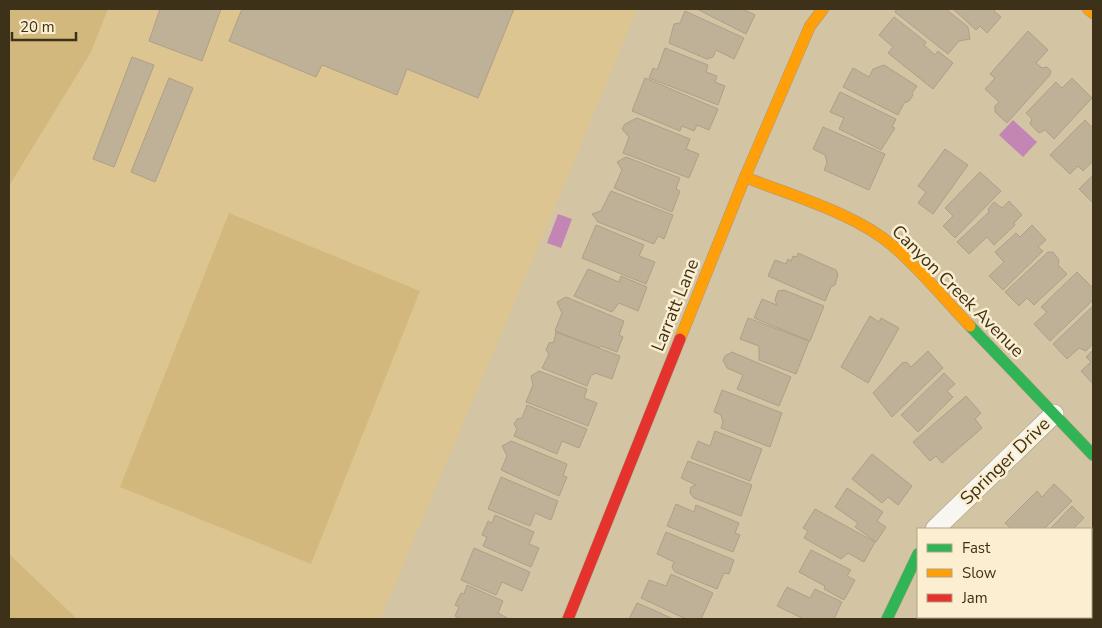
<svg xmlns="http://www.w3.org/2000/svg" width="1102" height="628" font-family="'Nunito Sans',sans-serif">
<rect width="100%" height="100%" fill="#d3c4a3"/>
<!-- built -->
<polygon fill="#dcc590" points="108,9 637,9 569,174 380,619 77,619 9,554 9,186 91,52"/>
<!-- green -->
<g fill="#d2b87c">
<polygon points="9,9 108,9 91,52 9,186"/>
<polygon points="229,213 420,291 311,564 120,487"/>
<polygon points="9,554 77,619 9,619"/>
</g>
<!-- water -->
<g fill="#c386b4">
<polygon points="1013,120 1037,142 1023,157 999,135"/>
<polygon points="558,214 572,219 561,248 547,243"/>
</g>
<!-- building -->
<g fill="#bfb098" stroke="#ae9f87">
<polygon points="160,9 221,9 202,61 149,41"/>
<polygon points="242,9 514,9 478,98 407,69 397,95 322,65 316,77 229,41"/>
<polygon points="697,9 743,9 755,15 746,34"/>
<polygon points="897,9 946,9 968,27 970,39 959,41 948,54 895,12"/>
<polygon points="953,9 996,9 994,11 1001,17 987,33 980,26 976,30"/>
<polygon points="685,11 744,38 734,59 716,50 713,57 707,59 669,43 674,24 680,23"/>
<polygon points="894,17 926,42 924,45 935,55 938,51 953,63 933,89 888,53 893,47 879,35"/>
<polygon points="1028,31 1048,50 1036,63 1042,68 1047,67 1051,71 1050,75 1007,123 995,112 995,106 999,102 985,89 995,78 990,74"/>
<polygon points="665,48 708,65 706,72 717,76 715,82 725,86 718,105 649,78 653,68 657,70"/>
<polygon points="132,57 154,65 114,167 93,159"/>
<polygon points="884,65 917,86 912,93 913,95 909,101 904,103 898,115 843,87 853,68 869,77 873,69"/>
<polygon points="169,78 193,88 155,182 131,172"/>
<polygon points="645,78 718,109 709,130 697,125 694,131 682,126 680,131 632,111"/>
<polygon points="1072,78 1092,98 1054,139 1045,130 1039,133 1030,124 1032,119 1026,113 1056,82 1062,88"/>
<polygon points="840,92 896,119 892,127 895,128 881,150 839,129 844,118 830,112"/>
<polygon points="637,118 690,139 686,149 699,154 689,178 623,153 629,137 622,129 625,124"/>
<polygon points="1085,120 1093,128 1093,161 1083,171 1078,166 1070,174 1050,155"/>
<polygon points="823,127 885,154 869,190 824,170 827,163 825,155 813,149"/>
<polygon points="945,149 968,165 933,214 918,203 926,192 918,186"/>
<polygon points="626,157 680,178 676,189 680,191 672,212 614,188 622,170 617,162"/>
<polygon points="980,172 1001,191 955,238 943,226 953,216 945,208"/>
<polygon points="1093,175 1093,203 1079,189"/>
<polygon points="611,191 673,215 664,239 658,236 654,244 598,222 592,214 601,211"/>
<polygon points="1009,201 1022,215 1014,223 1015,225 994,245 987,237 969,254 957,242 989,212 988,209 994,202 1002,208"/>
<polygon points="596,225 644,245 639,256 655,262 646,284 582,258"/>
<polygon points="1032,225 1046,240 1038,247 1043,251 1003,290 989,276 1004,262 995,252 1016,233 1020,237"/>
<polygon points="1048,252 1053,252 1059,260 1058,265 1067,274 1034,305 1027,298 1019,306 1005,292"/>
<polygon points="798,253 836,270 838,275 835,285 831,287 825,301 768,276 775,260 786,264 788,259 791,261 793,256 797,257"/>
<polygon points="588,269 619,282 621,276 647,287 638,311 619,303 612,312 574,296"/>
<polygon points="1077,272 1093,288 1093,300 1050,341 1034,324 1047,312 1041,307"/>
<polygon points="784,290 824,306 810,341 754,318 762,299 777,305 775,300 778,291"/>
<polygon points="566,297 624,321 619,335 623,337 617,352 601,346 599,348 555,331 562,313 557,302"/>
<polygon points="1093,306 1093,344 1086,351 1079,348 1067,359 1053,344"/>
<polygon points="870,316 879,322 881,318 899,328 868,383 841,367"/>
<polygon points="748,318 809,341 796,374 759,360 759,346 740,339"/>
<polygon points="556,332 620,356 612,379 595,373 591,376 587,386 542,368 549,354 546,350 549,343 554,342"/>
<polygon points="1093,350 1093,384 1081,371 1091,362 1086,357"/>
<polygon points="928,351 943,368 892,417 873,393 902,363 907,362 911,367"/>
<polygon points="732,352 791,377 779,406 737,389 743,375 727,368 723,360 725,356"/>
<polygon points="539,371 587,389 584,398 597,403 588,426 526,402 533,385 531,376"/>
<polygon points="944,373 955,384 947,391 953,397 918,432 901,415"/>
<polygon points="722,390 782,413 770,447 721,428 723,422 721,415 714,412"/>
<polygon points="966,396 981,413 975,419 982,428 942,463 936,456 930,461 913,442"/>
<polygon points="527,405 587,429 579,448 562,441 557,454 514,436 517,429 514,424 517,419 522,418"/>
<polygon points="715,431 762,449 750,481 691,458 698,441 710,446"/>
<polygon points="511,441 567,464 563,476 567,477 559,496 501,470 507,456 502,446"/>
<polygon points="872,454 912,486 898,505 888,497 882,503 852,479"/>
<polygon points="688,461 752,485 741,516 694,498 690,493 691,487 696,485 681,478"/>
<polygon points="501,477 558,501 551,520 535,513 530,526 488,509"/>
<polygon points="1054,484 1072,501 1044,529 1011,529 1005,523 1037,491 1042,497"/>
<polygon points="847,488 883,512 877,521 886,527 876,542 855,527 858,523 835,507"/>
<polygon points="676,504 694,512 696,505 739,523 735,533 740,535 733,552 667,526"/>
<polygon points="1072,506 1084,518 1073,529 1050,529"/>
<polygon points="815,509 875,542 864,562 848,553 841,559 804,538 808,531 803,528"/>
<polygon points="495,515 534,532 529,544 539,548 531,567 483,546 487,537 482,535 488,521 492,523"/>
<polygon points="666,532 734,560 729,574 724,573 717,589 675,572 672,567 674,562 657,554"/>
<polygon points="1093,541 1093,571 1091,574 1091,544"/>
<polygon points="474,548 530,572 522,591 502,582 496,595 461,580"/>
<polygon points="811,550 851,570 847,576 855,580 844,600 824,589 825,586 799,572"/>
<polygon points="671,574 713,593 701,619 686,619 641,598 649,580 666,586"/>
<polygon points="1093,579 1093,611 1091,608 1091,581"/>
<polygon points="467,585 503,601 498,613 509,619 462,619 455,616 459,607 455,605 461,593 464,594"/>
<polygon points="787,587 810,598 815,589 842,602 834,619 804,619 777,606"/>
<polygon points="637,603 656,611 673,619 629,619"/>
<polygon points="959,617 996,617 996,619 957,619"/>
</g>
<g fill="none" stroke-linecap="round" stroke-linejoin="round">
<!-- street casing -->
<g stroke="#a59a7f" stroke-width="20">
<polyline id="street" points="935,529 1054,414"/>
</g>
<!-- fast casing -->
<g stroke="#a59a7f" stroke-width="12">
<g id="fast">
<polyline points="970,326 1093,455"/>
<polyline points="887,619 918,554"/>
</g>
</g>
<!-- slow casing -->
<g stroke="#a59a7f" stroke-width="12">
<g id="slow">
<polyline points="1088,9 1093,13"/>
<path d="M745,177c47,19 110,36 148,69 28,24 52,54 77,80"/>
<polyline points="680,339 745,177 810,26 823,9"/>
</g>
</g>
<!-- jam casing -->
<g stroke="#a59a7f" stroke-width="12">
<polyline id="jam" points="568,619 680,339"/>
</g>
<!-- street -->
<use href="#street" stroke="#f8f6f1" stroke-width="19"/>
<!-- fast -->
<use href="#fast" stroke="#30b455" stroke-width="11"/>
<!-- slow -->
<use href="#slow" stroke="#ff9f0a" stroke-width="11"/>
<!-- jam -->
<use href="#jam" stroke="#e5322d" stroke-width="11"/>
</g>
<g text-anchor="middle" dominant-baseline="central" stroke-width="5" stroke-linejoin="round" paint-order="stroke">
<!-- street labels -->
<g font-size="18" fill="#3d3219" stroke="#fcefd1">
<text transform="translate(958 291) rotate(45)">Canyon Creek Avenue</text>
<text transform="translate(675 305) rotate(-68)">Larratt Lane</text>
<text transform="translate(1005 461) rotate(-44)">Springer Drive</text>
</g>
</g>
<!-- border -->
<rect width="1102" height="628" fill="none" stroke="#3d3219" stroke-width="20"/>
<!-- legend -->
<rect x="917" y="528" width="175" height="90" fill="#fcefd1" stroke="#b0a387"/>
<rect x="927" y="544" width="25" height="8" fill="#30b455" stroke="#b0a387"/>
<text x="962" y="553" font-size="15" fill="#3d3219">Fast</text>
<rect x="927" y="569" width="25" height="8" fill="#ff9f0a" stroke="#b0a387"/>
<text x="962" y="578" font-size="15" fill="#3d3219">Slow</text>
<rect x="927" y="594" width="25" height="8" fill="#e5322d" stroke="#b0a387"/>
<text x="962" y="603" font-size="15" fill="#3d3219">Jam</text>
<!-- scale -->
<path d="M12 32v8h64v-8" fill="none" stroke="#3d3219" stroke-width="2.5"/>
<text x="20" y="32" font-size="15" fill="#3d3219" stroke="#fcefd1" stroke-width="4" paint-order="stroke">20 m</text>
</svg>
